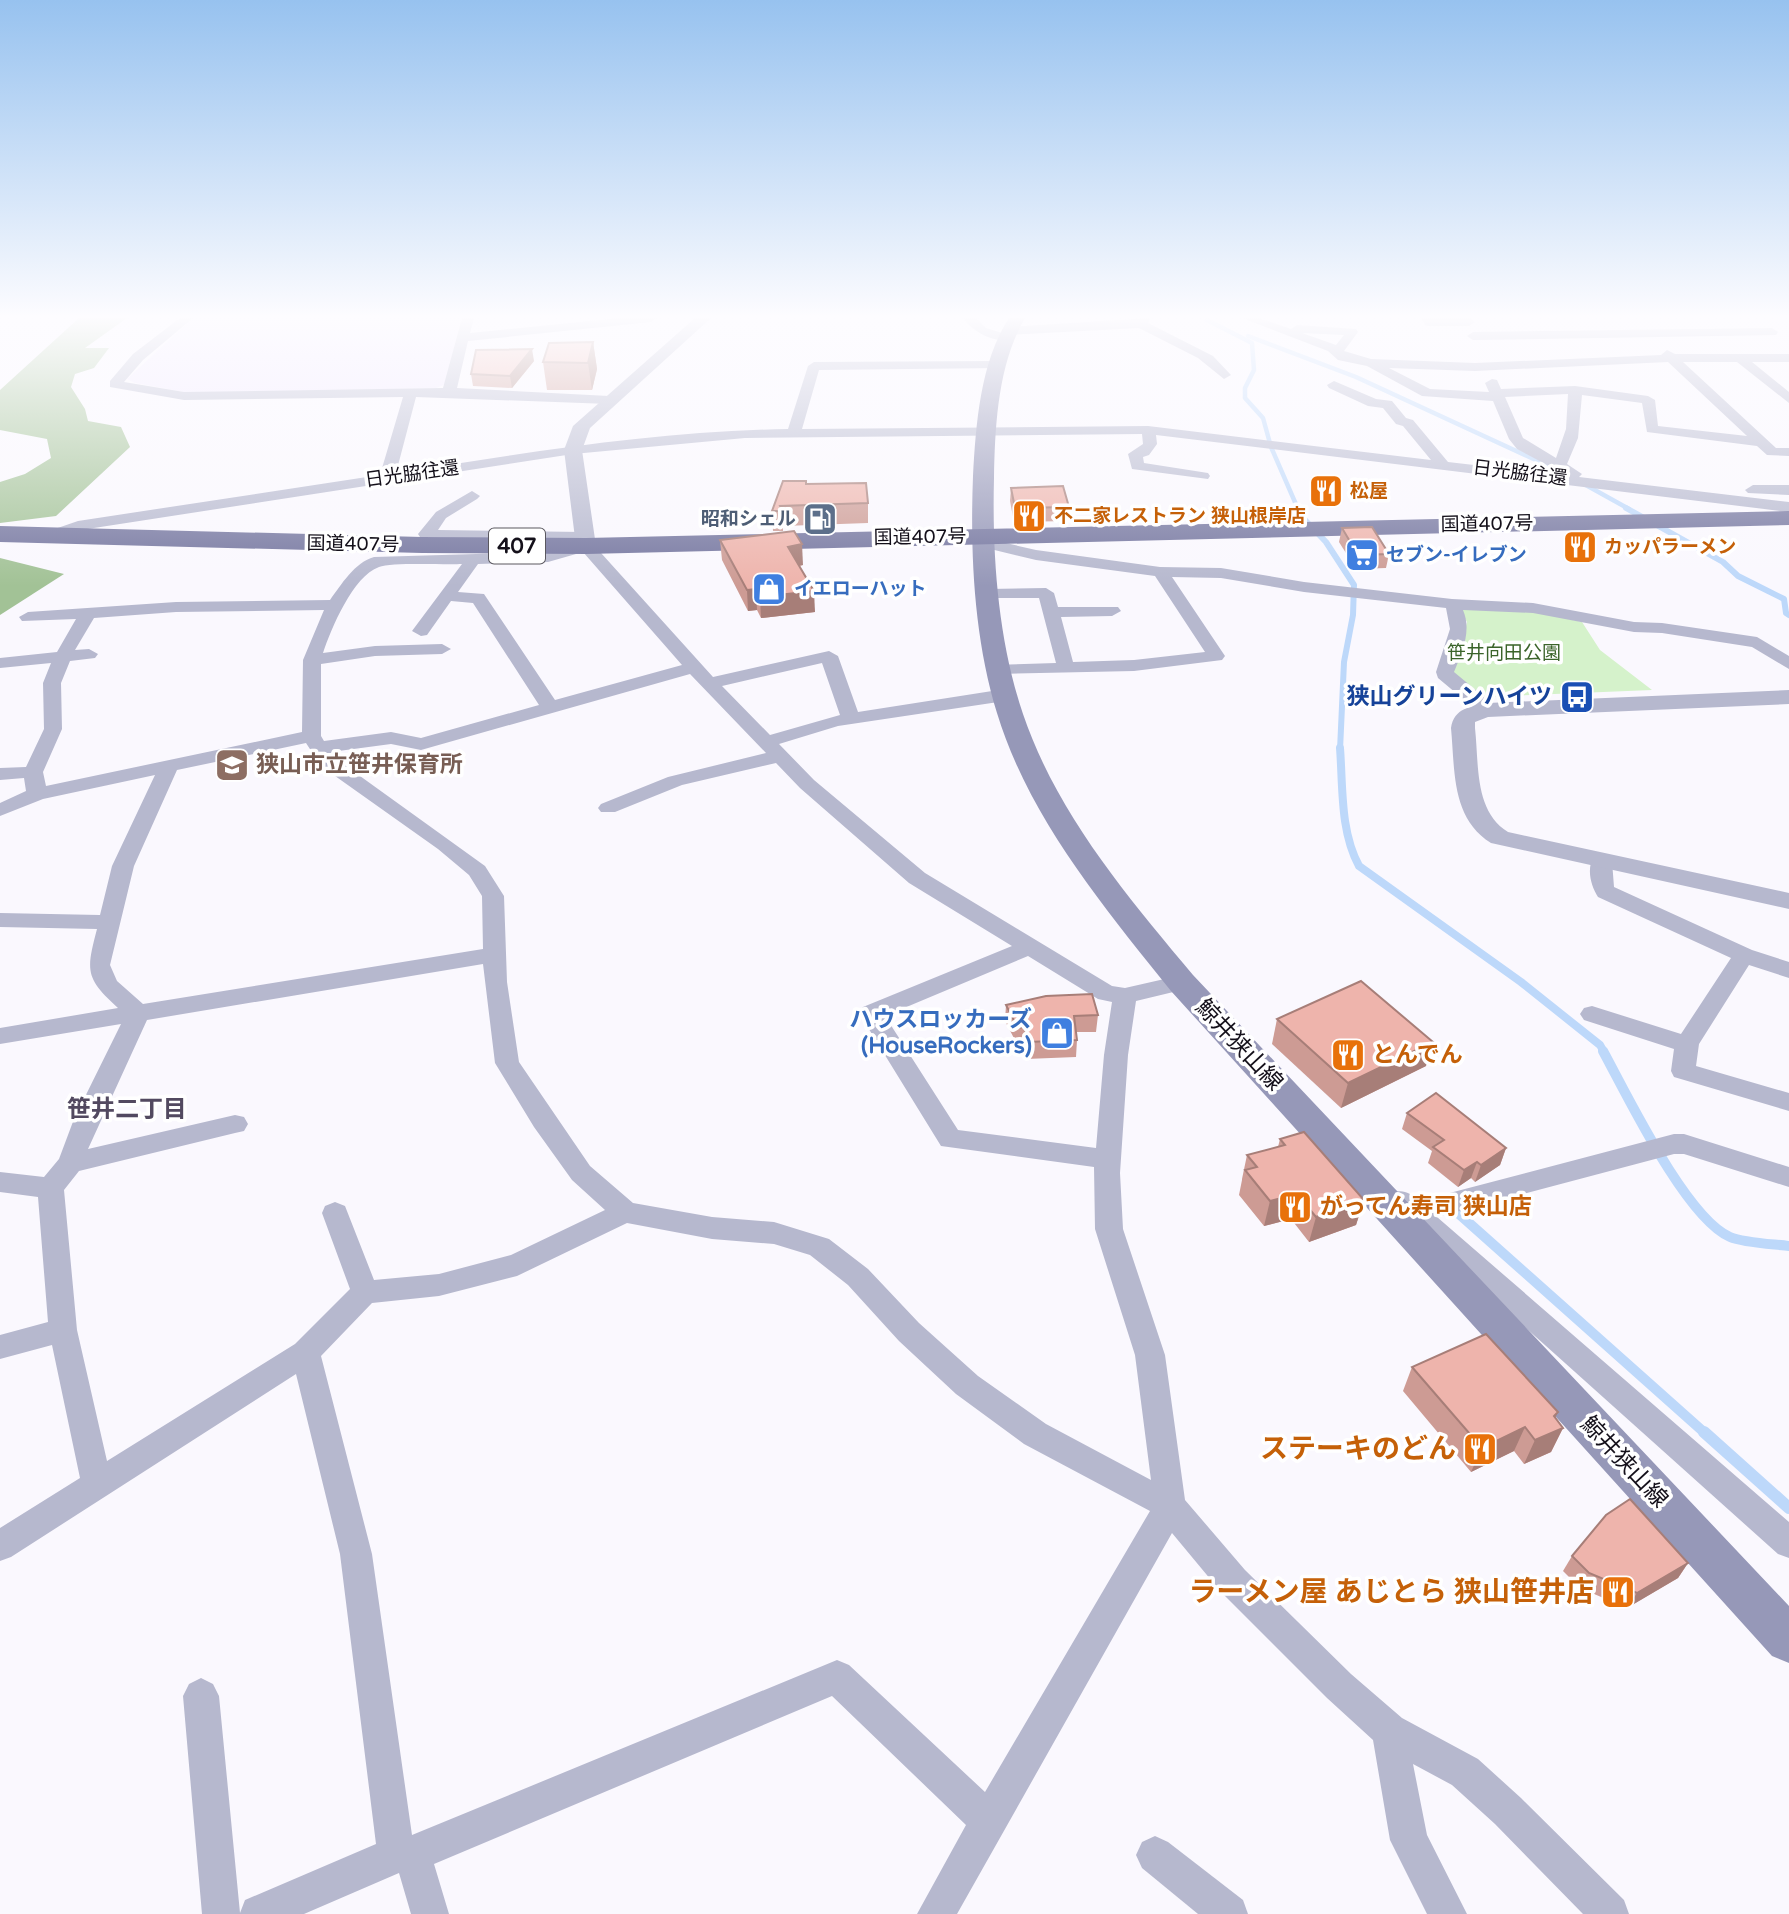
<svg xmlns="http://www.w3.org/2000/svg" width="1789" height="1914" font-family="'Varela Round','Noto Sans JP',sans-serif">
<rect width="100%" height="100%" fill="#faf8fe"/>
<!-- built -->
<polygon fill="#f0e8fe" points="193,318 461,318 446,384 436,388 189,393 135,383 127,379"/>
<!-- green -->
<polygon fill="#d5f2cb" points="1459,608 1533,611 1582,622 1600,650 1652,690 1480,697 1453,674 1467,622"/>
<!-- forest -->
<g fill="#a2c296">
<polygon points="79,318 127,318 85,348 109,348 94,368 75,374 71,387 85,409 88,421 121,427 130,447 56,516 0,523 0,482 25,474 51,458 47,439 0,430 0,390"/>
<polygon points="0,558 64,574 0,615"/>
</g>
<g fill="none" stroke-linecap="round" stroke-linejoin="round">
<!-- stream-far4 -->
<g stroke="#bdd8fa" stroke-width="4.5">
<polyline points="1207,320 1252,343 1254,370 1245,388 1245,398 1263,418 1271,447 1298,509"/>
<polyline points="1248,336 1356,377 1551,467"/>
<polyline points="1584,484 1629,509"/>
</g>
<!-- stream-far3 -->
<g stroke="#bdd8fa" stroke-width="6">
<polyline points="1297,508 1304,519 1326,542 1354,585 1353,615 1344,662 1340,750"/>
<polyline points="1626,508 1723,562 1738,576 1784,599 1786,613 1789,615"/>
</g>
<!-- stream-far2 -->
<path stroke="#bdd8fa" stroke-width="8" d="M1340,748c3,39 0,83 19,118l162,116 79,63 4,7"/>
<!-- stream-far1 -->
<g stroke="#bdd8fa" stroke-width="10">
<path d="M1603,1051c24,44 83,167 127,186 14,6 43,7 59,9"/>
<polyline points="1459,1214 1706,1434"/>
</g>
<!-- stream -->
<polyline stroke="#bdd8fa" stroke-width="12" points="1704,1432 1789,1508"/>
<!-- minor -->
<g fill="#b6b8ce" fill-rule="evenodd">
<path d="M180,318h13l-50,42 -19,22 60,10 259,-4 19,-70h12l-4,15 149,-15h38l-6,4 -183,19 -11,47 152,8 7,4 -7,4 -193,-7 -20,76c129,-20 260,-42 392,-44l20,-63 6,-4 181,-1 5,1v6l-181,2 -17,59 346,-3 283,34 -28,-34 -7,-2 -13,-16 -15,-2 -39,-18 -2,-3 7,-4 42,18 16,2 14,17 7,2 35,42 120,14 -51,-27 -8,-10 -16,-38 -71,-5 -55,-30 -29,-6 -10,-9 -86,-33h17l32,11 6,-4 59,4 2,3 -14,19 27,8 104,4 186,-8 6,-5 8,4h114v8h-37l37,30v11l-52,-41h-54l93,86h13v8l-22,-1 -10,-9 -110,-14 -5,-29 -60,-8 -4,43 -11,26 15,10 -3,3 210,25v10l-633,-77 1,9 -8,11 -6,2 1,6 64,10 2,3 -2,3 -76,-10 -4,-15 15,-10 -1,-10 -397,4 -172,16 -492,76 -29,10 -6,-2 -2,-3 2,-3 32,-11 302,-46 23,-78 -219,3 -74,-13v-6l23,-27zM1302,333l42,2 -8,10zM1668,362l79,74 -89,-10 -3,-26 -7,-4 -73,-10 -74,3 -4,-9 -5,-1 -7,4 4,9 -59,-3 -41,-21 86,3zM1568,394l-2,35 -10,29 -33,-20 -18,-41z"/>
<path d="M963,318h13l10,10 16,5 1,-5 4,-1 143,-9 -2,5 65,33 18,19 -7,4 -26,-21 -59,-30 -131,7 -1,5c-18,1 -33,-8 -44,-22z"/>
<polygon points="1421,318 1469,318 1475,322 1469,326 1429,326 1425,325"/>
<polygon points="1772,328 1778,332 1776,335 1473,340 1467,336 1473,332"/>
<polygon points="1753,485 1789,485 1789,495 1748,493 1745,490"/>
<polygon points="472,491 480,496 477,499 446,518 438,530 583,532 591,537 583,542 420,537 418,534 436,512"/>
<path d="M984,538l52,12 124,17 61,1 83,14 148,17 81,4 101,19 28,1 95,14 32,19v13l-37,-22 -90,-14 -28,-1 -101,-19 -70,-3c9,21 -1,42 -9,62l41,34 2,4 -9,6 -7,-2 -43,-36 -2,-6 14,-43 -4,-21 -142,-16 -83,-14 -49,-1 53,79 -3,4 -88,11 -136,3 -9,-5 3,-4 64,-2 -17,-65h-57l-2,-4 2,-4 6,-1 58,-1 8,5 4,14h60l3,4 -9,5 -51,1 12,45 61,-2 71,-8 -50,-76 -119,-16 -58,-14 -2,-3z"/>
<path d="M586,541l6,2 121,134 116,-26 9,5 20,56 147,-23 7,2 2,4 -2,4 -7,2 -167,25 -59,18 35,36 111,93 187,113 13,2 57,-13 8,3 4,5 -4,5 -54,13 -8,54 -8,118 3,56 42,126 20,145 60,70 106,104 51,44 76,41 43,39 103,102 5,14h-46l-88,-90 -43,-39 -39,-21 14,71 40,79h-40l-37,-74 -17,-100 -46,-42 -106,-106 -49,-59 -215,381h-40l49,-89 -134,-129 -398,168 15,50h-38l-12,-41 -95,41h-102l-19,-218 6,-12 12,-6 12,6 6,12 21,217 5,-13 131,-56 -36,-290 -44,-180 -285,183 -11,4v-33l80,-50 -28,-133 -52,14v-24l48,-13 -10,-125 -38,-5v-20l44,5 15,-18 15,-40 47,-95 -121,20v-16l118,-20c-33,-30 -32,-37 -21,-79l-97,-2v-14l100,2 12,-49 43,-91 -112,24 -43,17v-13l26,-12 -2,-13 -24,2v-12l26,-1 18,-38 -1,-46 8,-20 -51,5v-10l57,-6 19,-33 -54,2 -3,-4 9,-5 148,-10 154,-2c11,-15 25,-38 44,-43l173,-5zM583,552l99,113 -127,35 -71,-106 -26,-2 20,-28 70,-2zM462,564l-50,67 9,5 6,-1 24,-34 22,2 66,102 -118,33 -30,-6 -67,9 -3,-5v-72l54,-8 67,-2 9,-5 -9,-5 -67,2 -52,7c8,-24 30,-77 56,-86 12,-5 66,-2 83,-3zM324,610l-21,50 -1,72 -256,54 -3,-14 19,-43 -1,-46 9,-22 25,-3 3,-4 -9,-5 -14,1 19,-32 82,-6zM822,663l18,52 -70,20 -48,-49zM690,674l76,79 -98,24 -67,27 -3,4 3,4h14l67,-27 94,-22 24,25 109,95 103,63 -149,61 -4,6 82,133 153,21 1,62 40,126 16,125 -105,-56 -68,-48 -59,-53 -51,-54 -39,-30 -55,-17 -62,-5 -79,-14 -43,-37 -71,-104 -12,-80 -3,-86 -19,-30 -150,-108 -4,-6 60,-8 30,6zM306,743l15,23 117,83 31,26 13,21 1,53 -340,55 -26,-23 -7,-16 24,-99 43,-96zM1028,956l70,43 14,3 -8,53 -8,93 -138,-18 -73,-114zM483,964l12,99 39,64 38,53 33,30 -94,45 -72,19 -65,6 -29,-74 -10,-4 -10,4 -3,7 28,76 -55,55 -188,117 -30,-131 -13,-140 15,-19 156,-38 9,-2 4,-7 -4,-7 -9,-2 -147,34 59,-129zM627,1223l85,16 62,5 36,11 38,30 51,56 57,53 68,50 126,67 -165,281 -136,-127 -12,-5 -425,175 -40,-281 -51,-198 51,-53 67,-7 78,-20z"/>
<path d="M1601,855l7,1 4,5 2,26 138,63 37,12v16l-40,-13 -50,79 -3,22 93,27v18l-115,-34 -3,-6 3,-22 -90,-29 -4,-6 4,-6 8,-2 89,28 50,-76 -133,-61c-7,-11 -12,-28 -4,-41z"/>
<path d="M1674,1134h10l105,33v20l-105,-33h-10l-237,63 352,305v36l-11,-4 -366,-328 -7,3 -10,-4 -4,-7 4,-7 -8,-11 4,-7c12,-4 18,-1 28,8z"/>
<polygon points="1155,1836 1168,1842 1243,1900 1248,1914 1198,1914 1142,1868 1136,1855 1142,1842"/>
</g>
<!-- tertiary -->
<g fill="#b6b8ce" fill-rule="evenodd">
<polygon points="695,318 711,318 590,428 582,450 596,546 586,552 579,550 576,546 564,450 573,426"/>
<path d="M1789,690v14l-301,13 -13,5v6c4,36 -1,83 33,104l281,61v16l-298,-66c-40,-25 -36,-73 -40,-115 3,-20 20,-22 37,-25z"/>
</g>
<!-- secondary -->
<path fill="#9698b8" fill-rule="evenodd" d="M1009,318h16c-27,46 -30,107 -31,160 -2,78 4,162 29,236 34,100 104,182 170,261l596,631v57l-17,-7 -601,-665c-67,-84 -142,-173 -174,-278 -23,-75 -27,-159 -24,-237 3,-52 7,-113 36,-158z"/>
<!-- trunk -->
<polygon fill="#7677a0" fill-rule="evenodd" points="1789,511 1789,525 586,554 422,553 0,542 0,526 422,537 586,538"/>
</g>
<!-- wall -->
<g fill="#cd9b94">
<polygon points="593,342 597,369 592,390 547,390 543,362"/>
<polygon points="534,361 512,388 473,386 471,374"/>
<polygon points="807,484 868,503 868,523 783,526 783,531 773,531 772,511"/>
<polygon points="1011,488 1069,507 1068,521 1014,522 1010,501"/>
<polygon points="1342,528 1389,554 1386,568 1356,569 1339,542"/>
<polygon points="720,540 803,565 800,566 815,612 761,618 757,610 748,611 722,560"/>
<polygon points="1006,1005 1098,1015 1096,1032 1076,1032 1077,1040 1076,1057 1026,1059 1023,1043 1017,1044 1005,1021"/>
<polygon points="1277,1019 1426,1066 1341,1108 1272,1044"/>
<polygon points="1407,1113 1506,1148 1500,1165 1475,1182 1471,1178 1458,1187 1428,1163 1432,1151 1402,1129"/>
<polygon points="1280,1139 1364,1200 1356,1225 1309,1242 1291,1219 1264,1226 1239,1195 1242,1180 1242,1179 1247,1155 1278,1147"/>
<polygon points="1412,1367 1555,1417 1563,1428 1551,1452 1524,1464 1514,1451 1471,1472 1403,1391"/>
<polygon points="1572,1556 1688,1563 1678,1578 1627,1608 1580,1588 1563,1571"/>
</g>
<!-- shaded-wall -->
<g fill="#a77e78">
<polygon points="593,342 597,369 592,390 588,363"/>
<polygon points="532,349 534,361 512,388 510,376"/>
<polygon points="802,544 803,565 789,567 788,547"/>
<polygon points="756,589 757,610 748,611 747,590"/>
<polygon points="814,591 815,612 761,618 760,597"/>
<polygon points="1433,1042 1426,1066 1341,1108 1348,1083"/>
<polygon points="1506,1148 1500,1165 1475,1182 1481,1165"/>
<polygon points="1477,1162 1471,1178 1458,1187 1464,1170"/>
<polygon points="1297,1194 1291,1219 1264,1226 1270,1201"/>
<polygon points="1364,1200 1356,1225 1309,1242 1316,1217"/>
<polygon points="1558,1412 1547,1435 1563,1428 1551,1452 1524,1464 1535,1440 1554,1416"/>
<polygon points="1525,1427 1514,1451 1471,1472 1482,1448"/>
<polygon points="1688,1563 1678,1578 1627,1608 1637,1593"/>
</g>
<!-- building -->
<g fill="#eeb4ac" stroke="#a77e78" stroke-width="2">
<polygon points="593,342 588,363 543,362 549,343"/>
<polygon points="532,349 510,376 471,374 476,350"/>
<polygon points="783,481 806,481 806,484 866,483 868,503 780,506 782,511 772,511"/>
<polygon points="1063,486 1069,507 1015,508 1011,488"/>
<polygon points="1372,527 1389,554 1358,555 1342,528"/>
<polygon points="794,531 802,544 788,547 814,591 760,597 756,589 747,590 720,540"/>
<polygon points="1361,981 1433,1042 1348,1083 1277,1019"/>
<polygon points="1092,994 1098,1015 1074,1016 1077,1040 1028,1042 1024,1027 1018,1028 1006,1005 1046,996"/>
<polygon points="1436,1093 1506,1148 1481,1165 1477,1162 1464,1170 1433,1147 1444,1140 1407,1113"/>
<polygon points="1304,1132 1364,1200 1316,1217 1297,1194 1270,1201 1245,1170 1257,1167 1247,1155 1285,1145 1280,1139"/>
<polygon points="1486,1334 1558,1412 1554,1416 1563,1428 1535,1440 1525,1427 1482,1448 1412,1367"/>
<polygon points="1630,1499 1688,1563 1637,1593 1589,1573 1572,1556 1606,1515"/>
</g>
<!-- sky -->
<linearGradient id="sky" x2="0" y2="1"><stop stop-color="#97c2ef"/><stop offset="0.54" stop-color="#fdfcff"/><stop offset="1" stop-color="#fdfcff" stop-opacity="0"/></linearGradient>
<rect width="1789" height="586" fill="url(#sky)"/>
<!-- icons -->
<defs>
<g id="restaurant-square" transform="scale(1.75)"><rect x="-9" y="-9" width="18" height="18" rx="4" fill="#e8710a" stroke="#fff"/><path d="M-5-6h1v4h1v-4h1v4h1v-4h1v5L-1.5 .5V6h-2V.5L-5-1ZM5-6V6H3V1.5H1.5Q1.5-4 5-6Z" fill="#fff"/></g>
<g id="fuel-square" transform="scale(1.75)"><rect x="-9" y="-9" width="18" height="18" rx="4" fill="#5c6f8a" stroke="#fff"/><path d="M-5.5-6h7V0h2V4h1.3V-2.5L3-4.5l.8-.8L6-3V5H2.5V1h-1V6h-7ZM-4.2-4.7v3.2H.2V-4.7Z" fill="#fff"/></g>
<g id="supermarket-square" transform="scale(1.75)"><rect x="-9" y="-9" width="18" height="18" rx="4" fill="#3f7fe0" stroke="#fff"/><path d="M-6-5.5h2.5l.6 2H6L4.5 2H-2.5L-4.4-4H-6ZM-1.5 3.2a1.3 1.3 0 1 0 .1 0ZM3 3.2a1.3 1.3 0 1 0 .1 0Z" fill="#fff"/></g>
<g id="shop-square" transform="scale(1.75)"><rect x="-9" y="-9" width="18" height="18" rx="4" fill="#3f7fe0" stroke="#fff"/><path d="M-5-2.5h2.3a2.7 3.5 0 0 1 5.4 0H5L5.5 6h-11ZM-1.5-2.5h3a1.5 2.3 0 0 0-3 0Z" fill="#fff"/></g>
<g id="bus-square" transform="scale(1.75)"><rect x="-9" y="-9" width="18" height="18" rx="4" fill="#1a4fb4" stroke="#fff"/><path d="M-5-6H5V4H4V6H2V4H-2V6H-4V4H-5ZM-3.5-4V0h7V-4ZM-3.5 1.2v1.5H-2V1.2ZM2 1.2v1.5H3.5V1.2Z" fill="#fff"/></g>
<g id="school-square" transform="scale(1.75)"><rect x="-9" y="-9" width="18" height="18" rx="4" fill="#8d6e63" stroke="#fff"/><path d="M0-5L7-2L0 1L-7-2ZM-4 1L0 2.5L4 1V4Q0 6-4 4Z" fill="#fff"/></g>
</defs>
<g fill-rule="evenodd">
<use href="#restaurant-square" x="1326" y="491"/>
<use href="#restaurant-square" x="1029" y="516"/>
<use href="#fuel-square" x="820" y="519"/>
<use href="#restaurant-square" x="1580" y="547"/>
<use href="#supermarket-square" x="1362" y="555"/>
<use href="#shop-square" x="769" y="589"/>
<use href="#bus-square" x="1577" y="697"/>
<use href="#school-square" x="232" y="765"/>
<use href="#shop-square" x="1057" y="1033"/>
<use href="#restaurant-square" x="1348" y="1055"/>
<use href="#restaurant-square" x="1295" y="1207"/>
<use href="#restaurant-square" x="1480" y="1449"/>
<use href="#restaurant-square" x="1618" y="1592"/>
</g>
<g text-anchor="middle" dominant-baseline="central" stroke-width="7" stroke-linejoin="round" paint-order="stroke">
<!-- far-street labels -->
<g font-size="19" fill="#14101a" stroke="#fff">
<text transform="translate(1520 473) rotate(7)">日光脇往還</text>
<text transform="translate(412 474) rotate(-8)">日光脇往還</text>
<text transform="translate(1487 524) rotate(-1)">国道407号</text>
<text transform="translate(920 537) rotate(-1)">国道407号</text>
<text transform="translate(353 544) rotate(1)">国道407号</text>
</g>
<!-- far-food labels -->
<g font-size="19" font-weight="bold" fill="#c56008" stroke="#fff" text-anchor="start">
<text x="1350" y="491">松屋</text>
<text x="1054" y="516">不二家レストラン 狭山根岸店</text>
<text x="1604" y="547">カッパラーメン</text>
</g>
<!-- far-service labels -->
<g font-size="19" font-weight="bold" fill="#4e5e75" stroke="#fff" text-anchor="end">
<text x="796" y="519">昭和シェル</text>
</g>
<!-- far-shop labels -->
<g font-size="19" font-weight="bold" fill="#366cbe" stroke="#fff" text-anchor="start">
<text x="1386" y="555">セブン-イレブン</text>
<text x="794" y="589">イエローハット</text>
</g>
<!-- far-park labels -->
<g font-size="19" fill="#3b642a" stroke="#fff">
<text x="1504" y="653">笹井向田公園</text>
</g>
<!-- shield labels -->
<rect fill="#fff" stroke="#5a585f" stroke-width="2" x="489" y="528.5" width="56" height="35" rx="5"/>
<g font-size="21" font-weight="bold" fill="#14101a">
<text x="517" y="546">407</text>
</g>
<!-- transit labels -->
<g font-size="23" font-weight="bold" fill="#164399" stroke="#fff" text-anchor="end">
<text x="1552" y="697">狭山グリーンハイツ</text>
</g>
<!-- education labels -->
<g font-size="23" font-weight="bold" fill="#785e54" stroke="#fff" text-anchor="start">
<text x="256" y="765">狭山市立笹井保育所</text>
</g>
<!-- shop labels -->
<g font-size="23" font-weight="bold" fill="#366cbe" stroke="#fff" text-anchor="end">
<text x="1032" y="1020">ハウスロッカーズ<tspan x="1032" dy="26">(HouseRockers)</tspan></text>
</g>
<!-- street labels -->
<g font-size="23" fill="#14101a" stroke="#fff">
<text transform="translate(1239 1045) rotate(47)">鯨井狭山線</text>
<text transform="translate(1624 1462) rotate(47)">鯨井狭山線</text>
</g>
<!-- food labels -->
<g font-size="23" font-weight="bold" fill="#c56008" stroke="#fff" text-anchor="start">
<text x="1372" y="1055">とんでん</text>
<text x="1320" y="1207">がってん寿司 狭山店</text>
</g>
<!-- neighbourhood labels -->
<g font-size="24" font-weight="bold" fill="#524960" stroke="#fff">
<text x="127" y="1109">笹井二丁目</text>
</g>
<!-- near-food labels -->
<g font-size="28" font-weight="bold" fill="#c56008" stroke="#fff" text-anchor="end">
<text x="1456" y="1449">ステーキのどん</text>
<text x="1594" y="1592">ラーメン屋 あじとら 狭山笹井店</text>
</g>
</g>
</svg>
